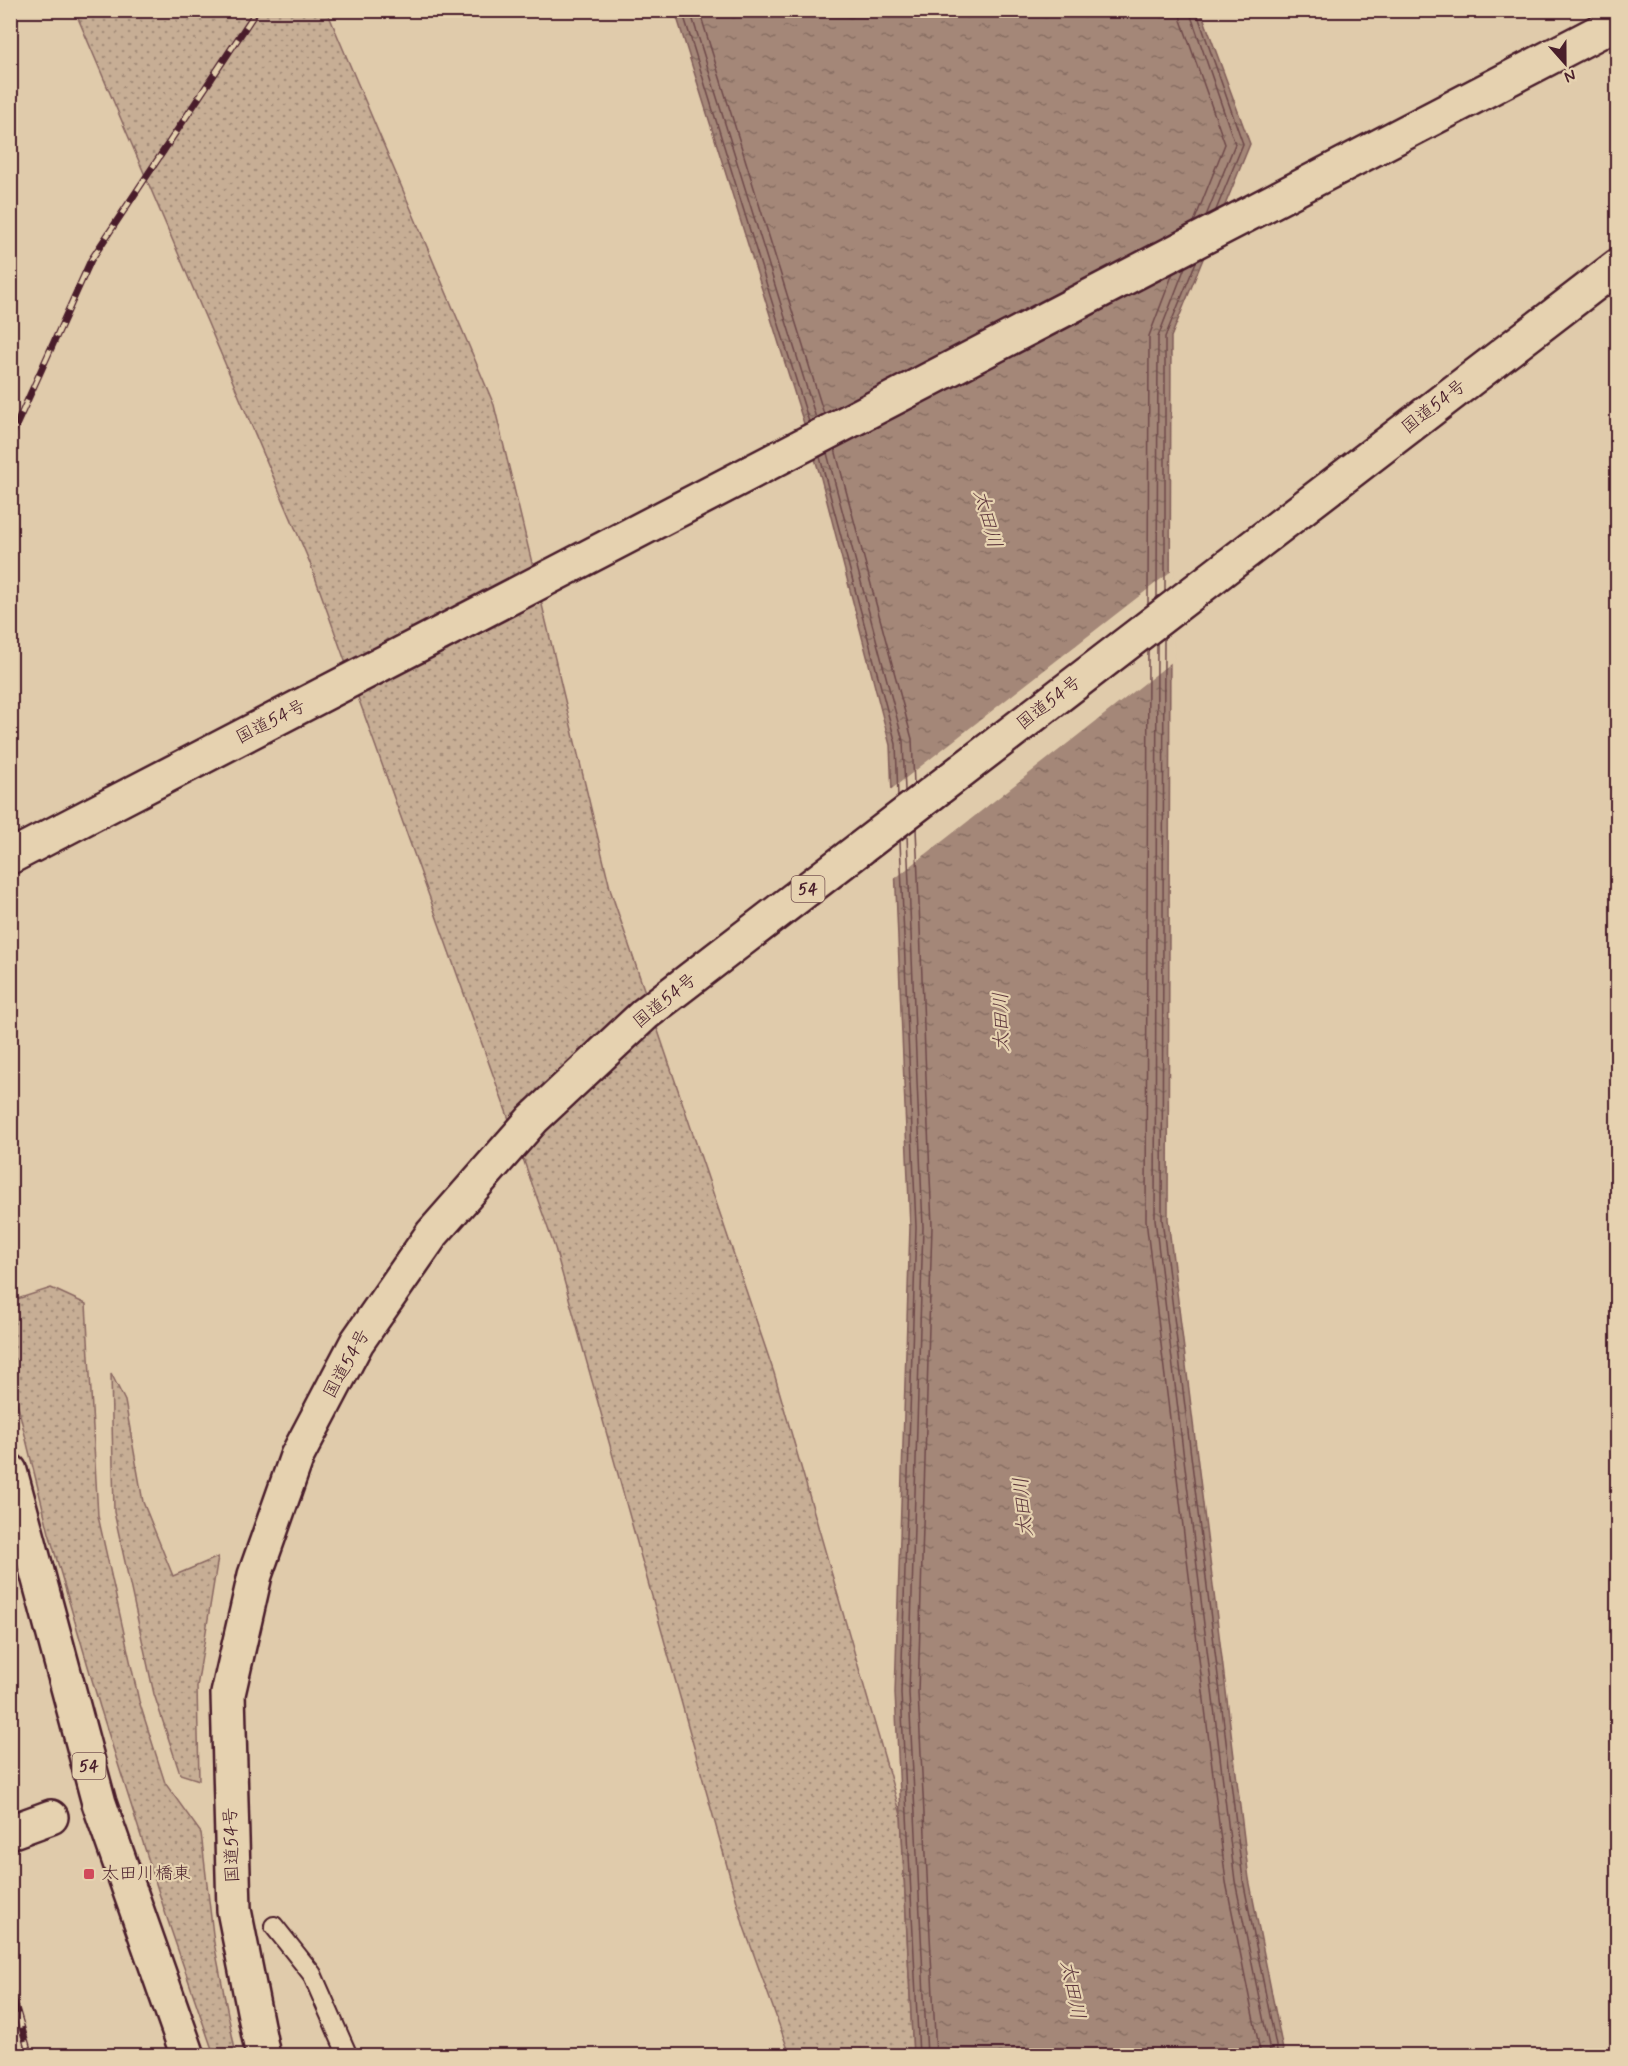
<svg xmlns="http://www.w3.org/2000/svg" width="1628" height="2066" font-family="Mynerve,'Klee One',sans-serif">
<defs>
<pattern id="grass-dots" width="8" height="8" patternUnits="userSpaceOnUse" patternTransform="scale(1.5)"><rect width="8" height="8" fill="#c7ae95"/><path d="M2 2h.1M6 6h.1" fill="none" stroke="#a48d7a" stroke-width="1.8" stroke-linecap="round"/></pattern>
<pattern id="water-ripples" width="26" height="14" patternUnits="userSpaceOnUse" patternTransform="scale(1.5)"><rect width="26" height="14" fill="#a48778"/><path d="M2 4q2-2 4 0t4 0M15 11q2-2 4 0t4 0" fill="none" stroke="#886e63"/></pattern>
</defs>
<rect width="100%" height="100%" fill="#e0cbab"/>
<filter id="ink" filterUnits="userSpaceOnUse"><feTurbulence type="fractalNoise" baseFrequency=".0167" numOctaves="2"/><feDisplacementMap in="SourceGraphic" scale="12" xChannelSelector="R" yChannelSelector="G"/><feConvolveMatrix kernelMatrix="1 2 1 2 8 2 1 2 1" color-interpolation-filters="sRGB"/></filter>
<g filter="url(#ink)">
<!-- grass -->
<g fill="url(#grass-dots)" stroke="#886660" stroke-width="1.5">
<polygon points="75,11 327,11 494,405 611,892 774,1373 901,1815 913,2055 790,2055 744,1927 555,1248 310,563"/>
<polygon points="51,1288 86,1304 98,1516 139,1701 165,1783 201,1833 214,1943 236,2055 214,2055 166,1915 100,1707 49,1533 11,1378 11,1301"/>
<polygon points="111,1373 125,1401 143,1502 173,1576 218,1557 197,1687 199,1780 180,1774 154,1694 114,1512"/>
</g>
<!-- water -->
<polygon fill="url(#water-ripples)" stroke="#805d59" stroke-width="1.5" points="675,11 1201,11 1250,144 1171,337 1168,1219 1249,1879 1284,2055 913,2055 895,1693 910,1227 890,745 821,478"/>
<!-- pier -->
<polygon fill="#e0cbab" points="1174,569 1173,661 893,880 889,791"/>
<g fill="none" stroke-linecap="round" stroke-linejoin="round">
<!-- shore -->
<g stroke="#6e494a" stroke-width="1.5">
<polyline points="682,10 809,422"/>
<polyline points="690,10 816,418"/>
<polyline points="699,10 824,414"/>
<polyline points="1180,10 1181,20 1225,144 1194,222"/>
<polyline points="1189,10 1235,144 1206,216"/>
<polyline points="1196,10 1243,144 1216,210"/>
<polyline points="835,449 912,739 914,784"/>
<polyline points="827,453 903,741 905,791"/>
<polyline points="820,457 896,744 898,797"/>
<polyline points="1165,592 1165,337 1196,262"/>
<polyline points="1157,598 1158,337 1185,267"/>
<polyline points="1148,605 1149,336 1173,273"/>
<polyline points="1164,637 1162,1219 1243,1880 1278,2056"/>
<polyline points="1157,643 1155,1219 1235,1881 1271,2056"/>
<polyline points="1148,650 1146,1220 1226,1882 1261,2056"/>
<polyline points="916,828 932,1226 918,1693 936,2056"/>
<polyline points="907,835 923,1227 909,1693 927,2056"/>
<polyline points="900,841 916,1227 901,1693 919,2056"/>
</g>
<!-- lane casing -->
<g stroke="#4a1f2b" stroke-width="22">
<polyline id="lane" points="274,1926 312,1974 348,2056"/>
</g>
<!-- street casing -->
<g stroke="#4a1f2b" stroke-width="38">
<polyline id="street" points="10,1832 51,1817"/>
</g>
<!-- highway casing -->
<g stroke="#4a1f2b" stroke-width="38">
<g id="highway">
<polyline points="10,857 1618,22"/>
<polyline points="10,1471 99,1803 188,2056"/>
<polyline points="263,2056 234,1910 228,1694 255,1575 297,1456 357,1342 432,1234 533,1119 645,1014 1618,266"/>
</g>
</g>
<!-- lane -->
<use href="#lane" stroke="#e6d2b0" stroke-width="18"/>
<!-- street -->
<use href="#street" stroke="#e6d2b0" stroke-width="33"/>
<!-- highway -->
<use href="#highway" stroke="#e6d2b0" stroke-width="33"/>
<!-- rail casing -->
<g stroke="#4a1f2b" stroke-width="7">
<g id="rail">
<polyline points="10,439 91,260 257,10"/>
<polyline points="10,1987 30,2056"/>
</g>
</g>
<!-- rail -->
<use href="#rail" stroke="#e6d2b0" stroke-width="4.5" stroke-dasharray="14" stroke-linecap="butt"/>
</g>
</g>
<!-- markers -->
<rect fill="#d1495b" stroke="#e6d2b0" stroke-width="2" x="83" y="1868" width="12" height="12" rx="3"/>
<g text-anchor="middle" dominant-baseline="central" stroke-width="4.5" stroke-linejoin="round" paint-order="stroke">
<!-- shield labels -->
<g fill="#e6d2b0" stroke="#795553" stroke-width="1.5">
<rect x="791.5" y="876" width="33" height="26" rx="4.5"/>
<rect x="72.5" y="1753" width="33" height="26" rx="4.5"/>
</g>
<g font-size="16" font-weight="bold" fill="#4a1f2b">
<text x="808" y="889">54</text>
<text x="89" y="1766">54</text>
</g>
<!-- street labels -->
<g font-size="18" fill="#4a1f2b" stroke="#e6d2b0">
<text transform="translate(1434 407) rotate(-38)">国道54号</text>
<text transform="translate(1049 703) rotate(-38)">国道54号</text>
<text transform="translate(271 722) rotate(-27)">国道54号</text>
<text transform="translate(665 1001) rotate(-39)">国道54号</text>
<text transform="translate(347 1364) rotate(-61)">国道54号</text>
<text transform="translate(232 1845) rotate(-92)">国道54号</text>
</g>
<!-- poi labels -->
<g font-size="18" fill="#4a1f2b" stroke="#e6d2b0" text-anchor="start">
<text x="101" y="1874">太田川橋東</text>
</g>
<!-- water labels -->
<g font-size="20" font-style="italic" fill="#60393e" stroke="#e6d2b0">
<text transform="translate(987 519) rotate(75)">太田川</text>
<text transform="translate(1002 1022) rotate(-91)">太田川</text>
<text transform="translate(1024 1507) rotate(-95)">太田川</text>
<text transform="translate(1072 1990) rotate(79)">太田川</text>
</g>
</g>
<!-- margin -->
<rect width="1628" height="2066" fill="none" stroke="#e6d2b0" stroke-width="36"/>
<rect x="18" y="18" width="1592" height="2030" fill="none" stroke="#4a1f2b" stroke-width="2" filter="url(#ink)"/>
<!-- north arrow -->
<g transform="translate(1565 63) rotate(159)" stroke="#e6d2b0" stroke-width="4.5" paint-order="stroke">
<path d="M0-4.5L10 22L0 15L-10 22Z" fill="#4a1f2b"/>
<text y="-9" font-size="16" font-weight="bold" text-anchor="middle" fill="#4a1f2b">N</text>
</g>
</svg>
